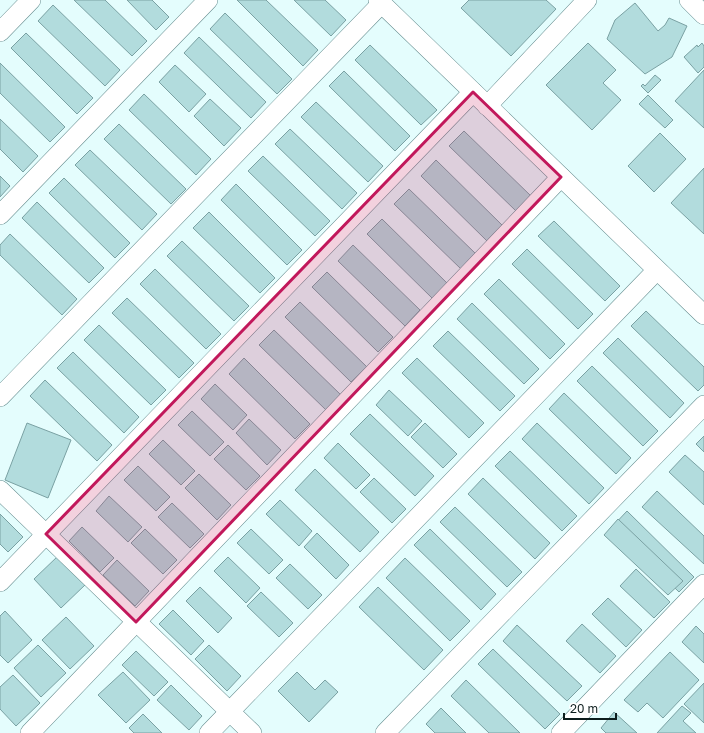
<svg xmlns="http://www.w3.org/2000/svg" width="704" height="733" font-family="'Golos Text',sans-serif">
<rect width="100%" height="100%" fill="#e4fdfd"/>
<!-- building -->
<g fill="#b2dcdd" stroke="#7aa1a3">
<polygon points="74,0 105,0 147,41 132,56"/>
<polygon points="127,0 152,0 169,17 156,30"/>
<polygon points="237,0 266,0 318,50 303,66"/>
<polygon points="294,0 325,0 346,20 331,36"/>
<polygon points="469,0 546,0 556,9 511,56 461,8"/>
<polygon points="635,3 658,31 665,25 669,18 687,26 672,57 645,74 607,39 615,20"/>
<polygon points="53,5 120,70 105,86 38,21"/>
<polygon points="225,13 292,79 277,94 210,29"/>
<polygon points="26,33 93,98 77,114 11,48"/>
<polygon points="199,37 266,102 251,118 184,53"/>
<polygon points="588,43 616,70 603,83 621,100 592,130 546,85"/>
<polygon points="702,43 704,46 704,67 698,73 684,57 697,45 698,47"/>
<polygon points="370,45 437,110 421,125 355,60"/>
<polygon points="0,63 65,127 50,142 0,93"/>
<polygon points="175,65 206,94 189,112 159,82"/>
<polygon points="704,70 704,128 675,101"/>
<polygon points="344,71 410,136 395,151 329,86"/>
<polygon points="655,75 661,80 648,93 641,86 643,84 645,86"/>
<polygon points="144,94 211,159 196,175 129,110"/>
<polygon points="648,95 673,120 665,128 639,104"/>
<polygon points="210,99 241,128 224,146 194,116"/>
<polygon points="316,102 383,166 368,182 301,117"/>
<polygon points="0,119 38,156 23,172 0,149"/>
<polygon points="119,124 186,189 171,204 104,139"/>
<polygon points="290,129 357,193 342,209 275,144"/>
<polygon points="464,131 531,196 516,211 449,146"/>
<polygon points="660,133 686,159 654,192 628,166"/>
<polygon points="90,150 157,214 142,230 75,165"/>
<polygon points="263,156 330,221 315,236 248,171"/>
<polygon points="436,160 502,225 487,241 421,176"/>
<polygon points="704,168 704,234 671,203"/>
<polygon points="0,176 10,186 0,197"/>
<polygon points="64,178 130,243 115,258 49,193"/>
<polygon points="236,184 302,250 287,265 221,200"/>
<polygon points="409,189 476,254 461,269 394,204"/>
<polygon points="37,202 104,268 89,283 22,218"/>
<polygon points="209,212 275,278 260,293 193,228"/>
<polygon points="382,219 448,284 433,299 367,234"/>
<polygon points="554,221 620,286 605,301 538,236"/>
<polygon points="10,234 77,299 62,315 0,255 0,245"/>
<polygon points="182,241 249,306 234,321 167,256"/>
<polygon points="353,245 420,310 405,326 338,261"/>
<polygon points="527,249 593,314 578,329 512,264"/>
<polygon points="155,269 221,334 206,349 140,284"/>
<polygon points="327,272 393,337 378,352 312,287"/>
<polygon points="499,279 565,344 550,359 484,294"/>
<polygon points="127,298 194,363 179,378 112,313"/>
<polygon points="300,302 367,367 351,382 285,317"/>
<polygon points="472,303 539,369 524,384 457,319"/>
<polygon points="646,311 704,367 704,385 698,391 631,326"/>
<polygon points="99,325 166,390 151,405 84,340"/>
<polygon points="274,330 341,395 326,410 259,345"/>
<polygon points="448,331 515,396 500,411 433,346"/>
<polygon points="618,338 684,403 670,418 603,353"/>
<polygon points="73,352 139,417 124,433 57,368"/>
<polygon points="244,358 310,424 295,439 229,374"/>
<polygon points="417,358 484,423 469,438 402,373"/>
<polygon points="592,366 658,431 643,446 577,381"/>
<polygon points="45,380 112,445 97,461 30,396"/>
<polygon points="215,384 247,415 233,430 201,399"/>
<polygon points="389,390 422,421 408,436 376,405"/>
<polygon points="564,393 631,458 616,474 549,409"/>
<polygon points="192,411 224,442 210,456 178,425"/>
<polygon points="370,414 434,476 415,496 350,434"/>
<polygon points="249,419 281,450 267,465 236,433"/>
<polygon points="27,423 71,440 48,498 5,480"/>
<polygon points="425,423 457,454 443,468 411,437"/>
<polygon points="537,423 604,488 589,504 522,439"/>
<polygon points="704,436 704,452 696,444"/>
<polygon points="163,440 195,471 181,485 149,454"/>
<polygon points="338,443 370,475 356,489 324,458"/>
<polygon points="228,445 260,476 246,490 214,459"/>
<polygon points="510,451 577,516 562,531 495,466"/>
<polygon points="685,455 704,472 704,505 669,472"/>
<polygon points="138,466 170,497 156,511 124,480"/>
<polygon points="315,469 379,532 360,552 295,490"/>
<polygon points="199,474 231,505 217,520 185,488"/>
<polygon points="374,478 406,509 392,523 360,492"/>
<polygon points="483,478 550,543 535,559 468,494"/>
<polygon points="657,491 704,536 704,564 642,507"/>
<polygon points="109,496 142,527 128,542 96,511"/>
<polygon points="280,500 312,531 299,546 266,514"/>
<polygon points="172,503 204,534 190,548 158,517"/>
<polygon points="455,507 522,572 507,587 440,522"/>
<polygon points="627,511 694,577 679,592 612,527"/>
<polygon points="0,514 23,537 8,552 0,544"/>
<polygon points="618,519 683,581 668,595 604,535"/>
<polygon points="82,527 114,558 100,572 69,541"/>
<polygon points="145,529 177,560 163,574 131,543"/>
<polygon points="251,529 283,560 269,574 237,543"/>
<polygon points="430,529 496,594 481,610 414,545"/>
<polygon points="317,533 349,565 336,579 304,547"/>
<polygon points="58,556 86,584 61,608 34,579"/>
<polygon points="228,557 260,588 246,603 214,571"/>
<polygon points="405,558 470,621 450,641 386,578"/>
<polygon points="117,560 149,591 135,606 103,575"/>
<polygon points="290,564 322,595 308,609 276,578"/>
<polygon points="636,569 670,602 654,618 620,586"/>
<polygon points="200,587 232,618 218,633 186,601"/>
<polygon points="378,587 443,650 424,670 359,607"/>
<polygon points="261,592 293,623 279,637 247,606"/>
<polygon points="608,598 642,630 626,647 592,614"/>
<polygon points="173,610 204,641 191,655 159,624"/>
<polygon points="5,611 32,640 8,663 0,655 0,616"/>
<polygon points="66,617 94,646 70,669 42,640"/>
<polygon points="582,624 616,656 600,673 566,641"/>
<polygon points="517,625 582,686 567,701 503,641"/>
<polygon points="696,626 704,634 704,663 682,642"/>
<polygon points="38,645 66,673 41,697 14,668"/>
<polygon points="209,645 241,676 227,691 195,659"/>
<polygon points="493,649 560,714 545,729 478,664"/>
<polygon points="136,651 168,682 154,696 122,665"/>
<polygon points="670,652 699,680 663,718 647,703 638,712 624,700"/>
<polygon points="123,672 150,700 126,723 98,695"/>
<polygon points="297,672 315,690 325,680 338,692 309,722 278,691"/>
<polygon points="13,675 40,703 16,726 0,709 0,687"/>
<polygon points="466,680 520,733 489,733 451,696"/>
<polygon points="704,683 704,723 684,704"/>
<polygon points="171,685 202,716 189,730 157,700"/>
<polygon points="682,706 691,713 683,721 696,733 657,733"/>
<polygon points="441,708 466,733 435,733 426,724"/>
<polygon points="614,712 637,733 606,733 601,728"/>
<polygon points="143,714 162,733 134,733 129,728"/>
</g>
<g fill="none" stroke-linecap="round" stroke-linejoin="round">
<!-- minor casing -->
<g stroke="#678e90" stroke-width="20">
<g id="minor">
<polyline points="378,0 704,315"/>
<polyline points="689,0 704,15"/>
<polyline points="0,32 31,0"/>
<polyline points="487,106 587,0"/>
<polyline points="0,215 208,0"/>
<polyline points="0,397 382,3"/>
<polyline points="0,490 252,733"/>
<polyline points="0,582 473,92"/>
<polyline points="30,733 561,177"/>
<polyline points="209,733 657,270"/>
<polyline points="385,733 704,405"/>
<polyline points="561,733 704,584"/>
</g>
</g>
<!-- minor -->
<use href="#minor" stroke="#fff" stroke-width="19"/>
</g>
<!-- marked area -->
<path fill="#c2185b" fill-opacity="0.2" stroke="#c2185b" stroke-width="3" stroke-linejoin="round" d="M473,92l88,85 -425,445 -90,-88z"/>
<!-- scale -->
<path d="M564 713v6h52v-6" fill="none" stroke="#0d1d1d" stroke-width="2"/>
<text x="570" y="713" font-size="12" fill="#0d1d1d" stroke="#ffffff" stroke-width="3" paint-order="stroke">20 m</text>
</svg>
